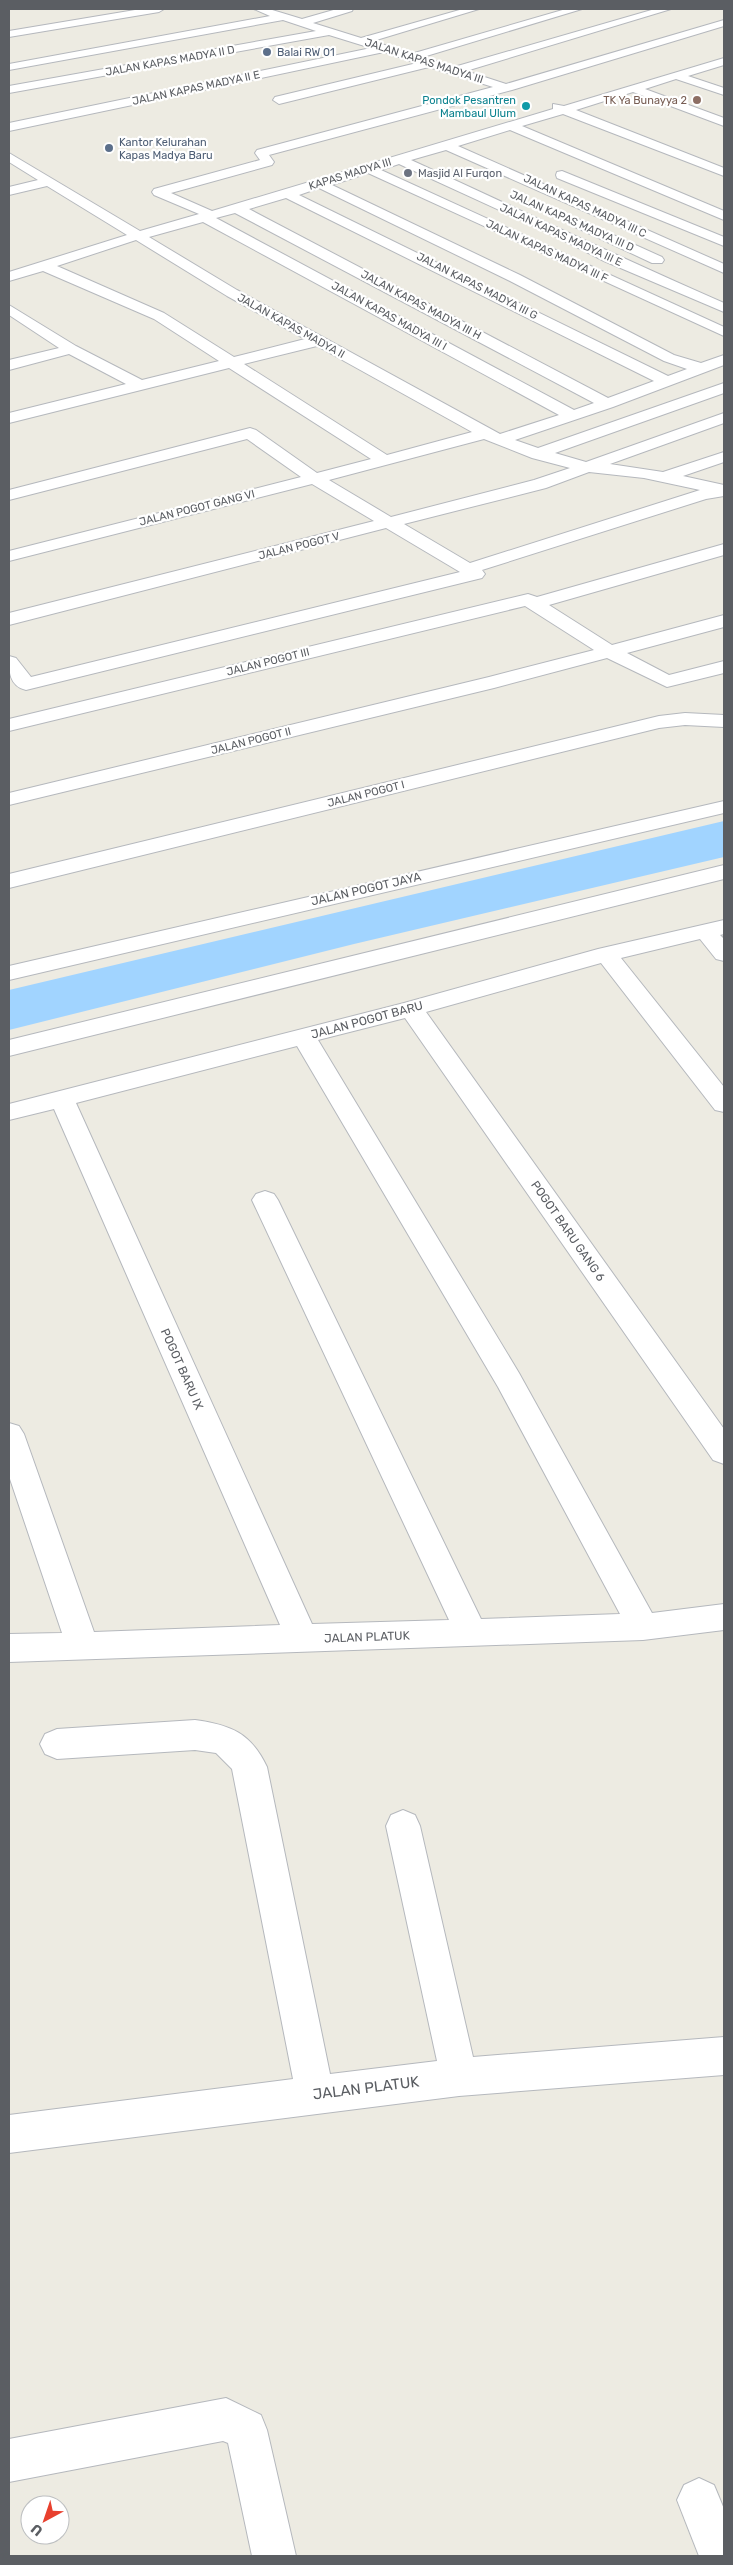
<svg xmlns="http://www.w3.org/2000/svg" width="733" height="2565" font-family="Rubik,sans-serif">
<rect width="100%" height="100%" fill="#edebe2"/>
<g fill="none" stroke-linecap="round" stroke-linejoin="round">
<!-- river -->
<polygon fill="#a1d4ff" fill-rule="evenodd" points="724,821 724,857 354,944 9,1030 9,990"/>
<!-- minor casing -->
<g stroke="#b5b8bd" stroke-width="2">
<g id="minor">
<polygon points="141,9 164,9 159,12 9,37 9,31"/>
<path d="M254,9h15l33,10 35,-10h16l-1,2 -39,12 48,15 102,-29h16l-106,32 38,13 155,-45h16l-159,48 31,10 201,-58h16l-205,62 40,13 218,-64v6l-212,64 -243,65 5,7 -2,3 -101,28 41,18 341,-102v-5l11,2 160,-48v7l-36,11 36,12v7l-48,-16 -31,10 79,29v8l-91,-34 -57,18 148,58v8l-161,-62 -41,12 202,85v9l-214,-90 -52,16 266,118v9l-278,-123 -35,10c105,48 208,97 313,143v9l-120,-51 -57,-29 -148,-68 -18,6 343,157v9l-356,-163 -36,12 188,90 154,80 27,8 23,-8v10l-111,42 -98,33 23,8 186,-65v10l-169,60 31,9 138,-49v10l-114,41 53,8 61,-20v10l-41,14 41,9v11l-18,3 -224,71 3,4 -3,4 -456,112c-17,-4 -17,-19 -17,-34l7,2 15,19 429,-105 -74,-44 -377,97v-12l365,-92 -62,-37 -303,77v-10l292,-74 -54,-38 -238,61v-10l241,-62 6,2 61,43 54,-14 -142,-91 -220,55v-10l117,-29 -57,-30 -60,16v-10l50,-12 -50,-33v-10l67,41 66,34 77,-19 -65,-42 -111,-48 -34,10v-9l118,-37 -80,-49 -38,9v-8l29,-7 -29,-18v-9l131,78 59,-17 -45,-19 -2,-3 2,-3 106,-29 -5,-7 2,-3 236,-63 -64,-20 -150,37 -6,-4 2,-3 142,-34 -33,-11 -375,79v-8l362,-75 -42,-13 -320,58v-7l307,-55 -33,-11 -274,50v-6l261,-48zM319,188l191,93 154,80 23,8 -19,7 -369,-181zM286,198l368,183 -46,17 -359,-189zM235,213l359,190 -20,7 -358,-192zM203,222l356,193 -59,19 -263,-144 -88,-53zM136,240l91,56 78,43 -71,18 -70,-44 -107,-47zM317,346l155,86 -85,23 -143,-91zM484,439l48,19 38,10 -36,12 -143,37 -62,-37zM589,472l55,6 56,12 -230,73 -66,-39 142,-36z"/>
<polygon points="562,171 724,237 724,246 557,178 556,175 557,172"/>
<polygon points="578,219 662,257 664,260 662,263 652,263 573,226 571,223"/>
<polygon points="724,544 724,555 549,605 612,645 724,615 724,627 627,653 669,675 724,661 724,673 667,687 607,658 494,688 9,805 9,793 489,677 594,650 525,606 9,731 9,719 528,594 537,597"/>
<polygon points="685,713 724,715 724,727 685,725 659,728 9,888 9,874 659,716"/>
<polygon points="724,801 724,813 9,980 9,966"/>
<polygon points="724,865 724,879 9,1056 9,1040"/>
<path d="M724,920v14l-4,1 4,4v22l-8,-2 -16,-20 -79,19 103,129v25l-9,-2 -114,-147 -175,49 298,417v35l-11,-4 -308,-442 -87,22 201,333 133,240 72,-9v26l-81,10 -634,22v-28l53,-1 -53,-157v-53l10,3 5,8 70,198 186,-7 -226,-516 -45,11v-16l395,-101 194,-54zM297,1046l201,341 122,227 -139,5 -203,-419 -4,-6 -9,-3 -9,3 -4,6 197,420 -137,4 -236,-521z"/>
<path d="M195,1720c36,5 56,13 72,47l63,307 107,-13 -51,-235 5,-11 12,-5 12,5 5,11 53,231 251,-20v38l-265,21 -450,57v-38l284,-36 -61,-310 -16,-16 -21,-3 -138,9 -12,-5 -5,-10 5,-10 12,-5z"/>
<polygon points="226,2398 261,2415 267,2430 296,2556 252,2556 228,2443 223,2441 9,2482 9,2439"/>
<polygon points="699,2478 714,2485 724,2509 724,2556 699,2556 677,2500 684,2485"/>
</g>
</g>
<!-- minor -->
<use href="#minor" fill="#fff" fill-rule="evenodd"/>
</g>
<!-- markers -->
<g fill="#5c6f8a" stroke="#fff" stroke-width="2">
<circle cx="267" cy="52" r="5"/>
<circle cx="109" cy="148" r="5"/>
</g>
<circle fill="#8d6e63" stroke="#fff" stroke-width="2" cx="697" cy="100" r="5"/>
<circle fill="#0f9aa8" stroke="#fff" stroke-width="2" cx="526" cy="106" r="5"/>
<circle fill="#6b7280" stroke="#fff" stroke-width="2" cx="408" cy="173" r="5"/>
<g text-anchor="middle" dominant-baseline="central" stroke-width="4.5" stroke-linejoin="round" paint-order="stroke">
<!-- far-service labels -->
<g font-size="11" fill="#4e5e75" stroke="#fff" text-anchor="start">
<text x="277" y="52">Balai RW 01</text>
<text x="119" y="142">Kantor Kelurahan<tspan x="119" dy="13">Kapas Madya Baru</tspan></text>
</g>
<!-- far-street labels -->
<g font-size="11" fill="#5b5e63" stroke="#fff">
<text transform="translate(170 61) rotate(-10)">JALAN KAPAS MADYA II D</text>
<text transform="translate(424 61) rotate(18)">JALAN KAPAS MADYA III</text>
<text transform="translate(196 88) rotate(-12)">JALAN KAPAS MADYA II E</text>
<text transform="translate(350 174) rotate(-17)">KAPAS MADYA III</text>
<text transform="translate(585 206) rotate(25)">JALAN KAPAS MADYA III C</text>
<text transform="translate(572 221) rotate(24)">JALAN KAPAS MADYA III D</text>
<text transform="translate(561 235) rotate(25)">JALAN KAPAS MADYA III E</text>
<text transform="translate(547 251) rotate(25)">JALAN KAPAS MADYA III F</text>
<text transform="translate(477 286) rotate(27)">JALAN KAPAS MADYA III G</text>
<text transform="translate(421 305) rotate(28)">JALAN KAPAS MADYA III H</text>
<text transform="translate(389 316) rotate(29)">JALAN KAPAS MADYA III I</text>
<text transform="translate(291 326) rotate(29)">JALAN KAPAS MADYA II</text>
<text transform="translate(197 508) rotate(-14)">JALAN POGOT GANG VI</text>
<text transform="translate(299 546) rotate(-14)">JALAN POGOT V</text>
<text transform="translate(268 662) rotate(-14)">JALAN POGOT III</text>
<text transform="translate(251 741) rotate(-14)">JALAN POGOT II</text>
<text transform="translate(366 794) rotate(-14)">JALAN POGOT I</text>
</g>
<!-- far-culture labels -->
<g font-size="11" fill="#0d838f" stroke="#fff" text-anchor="end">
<text x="516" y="100">Pondok Pesantren<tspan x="516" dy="13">Mambaul Ulum</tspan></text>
</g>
<!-- far-education labels -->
<g font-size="11" fill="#785e54" stroke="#fff" text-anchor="end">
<text x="687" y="100">TK Ya Bunayya 2</text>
</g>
<!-- far-worship labels -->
<g font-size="11" fill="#5b616d" stroke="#fff" text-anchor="start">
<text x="418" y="173">Masjid Al Furqon</text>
</g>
<!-- street labels -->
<g font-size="12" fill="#5b5e63" stroke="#fff">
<text transform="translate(366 889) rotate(-13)">JALAN POGOT JAYA</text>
<text transform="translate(367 1020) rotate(-15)">JALAN POGOT BARU</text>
<text transform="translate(568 1231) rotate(55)">POGOT BARU GANG 6</text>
<text transform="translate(182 1369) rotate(66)">POGOT BARU IX</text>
<text transform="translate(367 1637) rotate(-2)">JALAN PLATUK</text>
</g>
<!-- near-street labels -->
<g font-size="15" fill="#5b5e63" stroke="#fff">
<text transform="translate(366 2088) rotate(-7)">JALAN PLATUK</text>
</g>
</g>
<!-- border -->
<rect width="733" height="2565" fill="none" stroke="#5b5e63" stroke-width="20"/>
<!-- north arrow -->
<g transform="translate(45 2520) rotate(220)"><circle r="24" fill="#ffffff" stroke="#bdbfc1"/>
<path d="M0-4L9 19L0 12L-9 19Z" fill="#e8402e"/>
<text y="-8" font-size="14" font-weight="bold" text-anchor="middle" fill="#5b5e63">U</text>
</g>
</svg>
